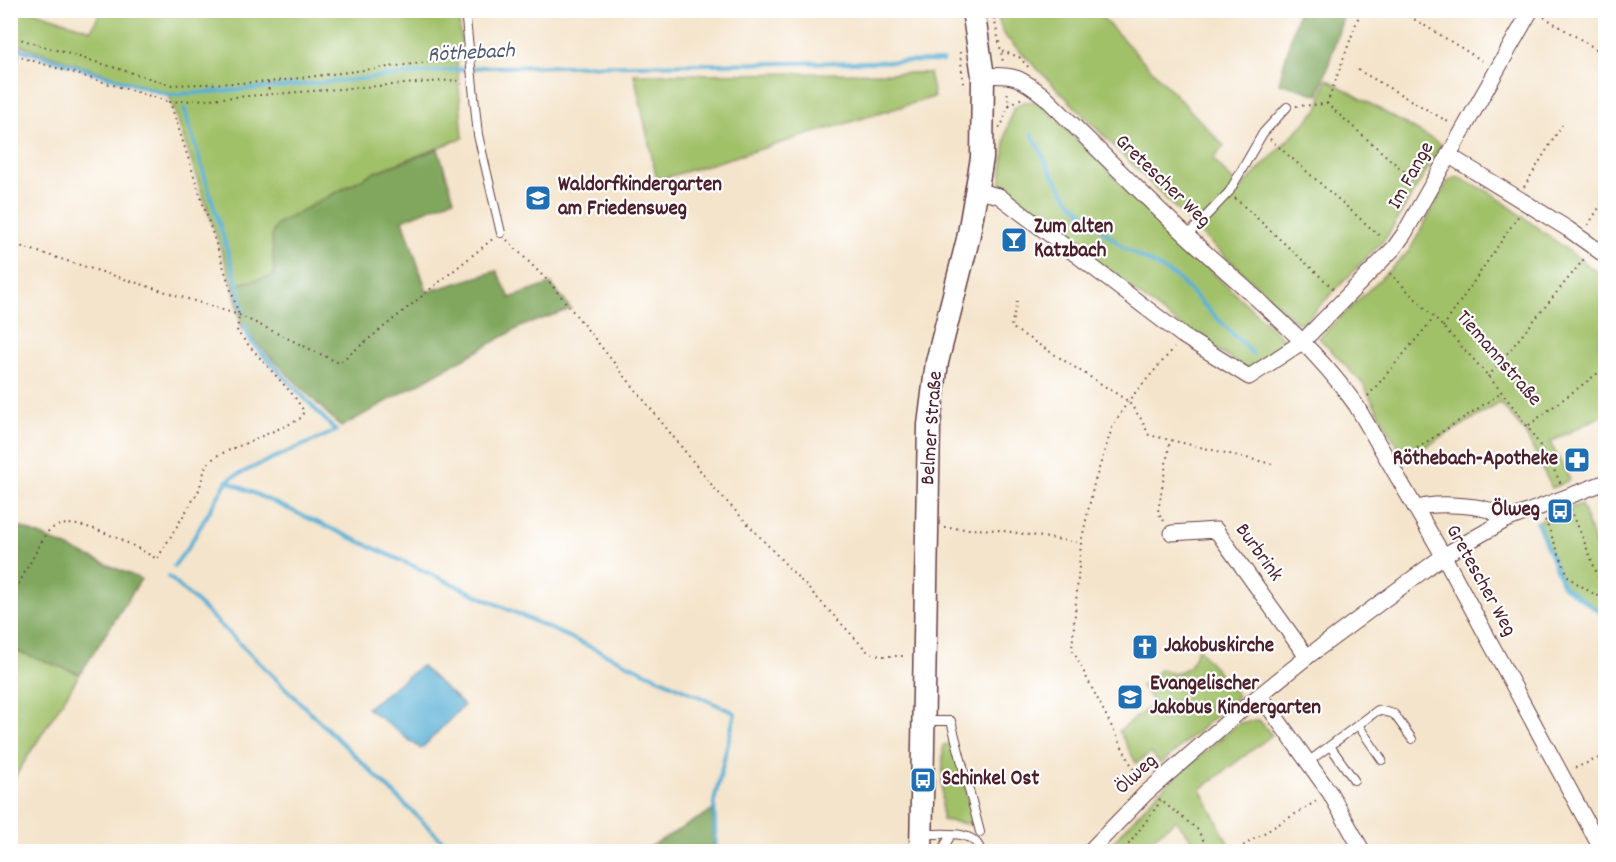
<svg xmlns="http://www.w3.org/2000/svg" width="1616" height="862" font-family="Dekko,sans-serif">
<rect width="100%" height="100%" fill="#fff"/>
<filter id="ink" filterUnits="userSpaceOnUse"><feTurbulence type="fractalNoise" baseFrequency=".0167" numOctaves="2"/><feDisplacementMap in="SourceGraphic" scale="12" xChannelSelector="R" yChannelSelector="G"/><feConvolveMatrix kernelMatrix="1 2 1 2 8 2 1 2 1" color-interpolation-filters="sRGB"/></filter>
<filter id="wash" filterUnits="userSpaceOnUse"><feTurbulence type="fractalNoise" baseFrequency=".008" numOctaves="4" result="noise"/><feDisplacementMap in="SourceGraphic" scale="24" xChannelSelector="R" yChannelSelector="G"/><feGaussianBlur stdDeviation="1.35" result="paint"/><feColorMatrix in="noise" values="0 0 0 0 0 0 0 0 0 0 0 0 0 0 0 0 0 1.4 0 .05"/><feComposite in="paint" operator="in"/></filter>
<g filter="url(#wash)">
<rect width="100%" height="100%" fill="#f4e4cb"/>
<!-- green -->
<g fill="#a1c169" stroke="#76704a" stroke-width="1.5">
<polygon points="11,11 33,11 91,30 101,11 458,11 462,48 457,61 463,138 373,173 277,224 272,235 274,276 233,285 169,95 11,42"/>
<polygon points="996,11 1096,11 1224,146 1213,159 1240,189 1318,109 1327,79 1442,145 1386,238 1305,321 1297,323 1201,234 1003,34"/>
<polygon points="929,73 934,97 657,180 634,74"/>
<polygon points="1038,101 1181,243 1289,344 1248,370 1186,330 1000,190 1006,133 1013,109 1023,102"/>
<polygon points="1459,177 1491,193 1605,278 1605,414 1550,442 1570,480 1552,488 1524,431 1500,403 1404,459 1363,384 1319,338 1409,251 1449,180"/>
<polygon points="1581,504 1605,574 1605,616 1563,586 1537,522"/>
<polygon points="1198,648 1238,696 1161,764 1151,753 1136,763 1119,731 1154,703 1141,686 1161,669 1174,674 1190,667"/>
<polygon points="11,649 80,674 11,783"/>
<polygon points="1259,720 1272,735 1201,789 1232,851 1201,851 1176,820 1136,851 1104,852 1159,791 1239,723"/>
<polygon points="954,744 975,825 942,820 943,745"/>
</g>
<!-- forest -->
<g fill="#80a75d" stroke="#656344" stroke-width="1.5">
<polygon points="1298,11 1345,11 1319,95 1279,83"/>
<polygon points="438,149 454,199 403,220 427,292 497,271 510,298 551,284 571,309 522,326 341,427 242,329 233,285 274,276 272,235 277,224 373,173"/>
<polygon points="11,523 141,579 80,674 11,649"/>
<polygon points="713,810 714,851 642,851"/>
</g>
<!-- water -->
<polygon fill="#56afd4" stroke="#506780" stroke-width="1.5" points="421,666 464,705 421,749 367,708"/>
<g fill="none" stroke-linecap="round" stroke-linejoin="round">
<!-- stream -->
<g stroke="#56afd4" stroke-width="4">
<polyline points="10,46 169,95 277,87 484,67 943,61"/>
<polyline points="184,108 239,289 243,310"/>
<polyline points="1032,134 1052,174 1069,199 1096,225 1123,247 1176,277 1253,354"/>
<polyline points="245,325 247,334 253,344 336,431 269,460 233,477 227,481 735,713 714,802 716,852"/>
<polyline points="1537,522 1563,586 1606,616"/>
<polyline points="174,566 189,546 227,481"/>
<polyline points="168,576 203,608 454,852"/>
</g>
</g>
</g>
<g filter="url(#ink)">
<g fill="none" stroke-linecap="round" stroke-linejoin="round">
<!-- lane casing -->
<g stroke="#643d43" stroke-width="10">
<g id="lane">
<polyline points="465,10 478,135 501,233"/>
<polyline points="1187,236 1229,192 1263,133 1287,107"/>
<polyline points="926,721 951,721 980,832"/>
<polyline points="1358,725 1382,760"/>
<polyline points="1330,746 1354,780"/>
<polyline points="1308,762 1378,710 1394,714 1412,739"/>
<path d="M922,834c20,1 53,-6 59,18"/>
<polyline points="945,852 945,845 951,835"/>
</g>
</g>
<!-- street casing -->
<g stroke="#643d43" stroke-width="17">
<g id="street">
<path d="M983,76c31,-2 37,1 61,20 51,50 101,102 154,150 55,50 115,98 158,159l92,159 155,288"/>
<polyline points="1448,155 1568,229 1606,256"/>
<polyline points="978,191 999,196 1183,336 1249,377 1302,342 1394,248 1404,234 1531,10"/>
<path d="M1416,509c15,-7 57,-4 73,1 7,3 12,6 17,10"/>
<polyline points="1172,533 1216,530 1307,657"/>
<polyline points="1260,695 1330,793 1363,852"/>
<polyline points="1089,852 1146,793 1240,711 1307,657 1443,556 1506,520 1606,482"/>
</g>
</g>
<!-- secondary casing -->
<g stroke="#643d43" stroke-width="25">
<polyline id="secondary" points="921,852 929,425 937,362 968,239 982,158 983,76 973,10"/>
</g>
<!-- path -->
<g stroke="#643d43" stroke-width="2" stroke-dasharray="1.5 4.5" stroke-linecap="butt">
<polyline points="1399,10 1486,63"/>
<polyline points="993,12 1003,62"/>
<polyline points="1544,17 1606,55"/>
<polyline points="10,36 172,85 268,82 461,58"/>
<polyline points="1002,51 1019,57 1031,70"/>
<polyline points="960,52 964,88"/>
<polyline points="10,54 170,102"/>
<polyline points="1358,70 1450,123"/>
<polyline points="268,82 269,94"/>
<polyline points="1327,104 1361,10"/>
<polyline points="1009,105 1022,98"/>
<polyline points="1296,106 1327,104 1416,182"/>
<polyline points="999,127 1001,127 1009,105 1007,89"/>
<polyline points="1270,139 1382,238"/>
<polyline points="1524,187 1562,125"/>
<polyline points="1235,198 1335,290"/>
<polyline points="1588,225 1606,197"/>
<polyline points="507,240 551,284 715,489 868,652 881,656 907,656"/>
<polyline points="10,243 239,315 339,363 494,238"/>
<path d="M1390,273c63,64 132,129 171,211"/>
<polyline points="1017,301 1011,327 1128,401 1141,419 1149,435 1272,464"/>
<polyline points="1443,327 1519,215"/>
<polyline points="1488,377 1584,259"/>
<polyline points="1368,396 1434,318"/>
<polyline points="1529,425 1606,367"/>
<polyline points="1402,458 1500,394"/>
<polyline points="1571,509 1606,596"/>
<polyline points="1545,520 1569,578 1592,593 1606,599"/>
<polyline points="1164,521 1158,512 1170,440"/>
<polyline points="944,528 998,530 1081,543"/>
<path d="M10,600l34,-63c2,-2 3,-5 6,-7 22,-20 86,17 107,29l42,-69 7,-25 10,-9 76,-33 9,-5 3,-7 -10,-15 -57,-64 2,-17 -69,-213 286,-22 6,4"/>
<polyline points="1575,768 1606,755"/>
<polyline points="1139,780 1072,649 1081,543 1094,484 1112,428 1128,401 1174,348"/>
<polyline points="1159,799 1197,829 1210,852"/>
<polyline points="1119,852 1129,844 1161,801"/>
<polyline points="1233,852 1318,800"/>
</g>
<!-- lane -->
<use href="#lane" stroke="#fff" stroke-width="8"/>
<!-- street -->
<use href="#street" stroke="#fff" stroke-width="15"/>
<!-- secondary -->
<use href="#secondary" stroke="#fff" stroke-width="22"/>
</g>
</g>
<!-- icons -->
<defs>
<g id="school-square" transform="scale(1.35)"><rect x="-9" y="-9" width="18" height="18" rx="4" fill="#1f6fb2" stroke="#fff"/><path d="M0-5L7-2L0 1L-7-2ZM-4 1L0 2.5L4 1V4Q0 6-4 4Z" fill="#fff"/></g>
<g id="bar-square" transform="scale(1.35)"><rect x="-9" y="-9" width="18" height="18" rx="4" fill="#1f6fb2" stroke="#fff"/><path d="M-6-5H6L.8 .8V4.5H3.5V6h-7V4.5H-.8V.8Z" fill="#fff"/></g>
<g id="pharmacy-square" transform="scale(1.35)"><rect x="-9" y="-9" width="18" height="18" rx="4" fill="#1f6fb2" stroke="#fff"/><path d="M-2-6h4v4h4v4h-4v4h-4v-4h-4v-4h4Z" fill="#fff"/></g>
<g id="bus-square" transform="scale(1.35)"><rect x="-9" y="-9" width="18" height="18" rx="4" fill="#1f6fb2" stroke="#fff"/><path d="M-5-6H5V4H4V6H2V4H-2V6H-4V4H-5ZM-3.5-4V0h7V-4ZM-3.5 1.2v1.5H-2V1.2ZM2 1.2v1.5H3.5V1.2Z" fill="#fff"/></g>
<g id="church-square" transform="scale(1.35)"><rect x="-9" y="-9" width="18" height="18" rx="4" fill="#1f6fb2" stroke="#fff"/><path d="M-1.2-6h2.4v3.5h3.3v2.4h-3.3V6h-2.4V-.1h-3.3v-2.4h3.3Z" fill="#fff"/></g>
</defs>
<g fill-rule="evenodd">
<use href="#school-square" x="538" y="198"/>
<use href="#bar-square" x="1014" y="240"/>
<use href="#pharmacy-square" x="1577" y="460"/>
<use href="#bus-square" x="1560" y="511"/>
<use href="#church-square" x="1145" y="647"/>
<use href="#school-square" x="1130" y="697"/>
<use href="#bus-square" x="923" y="780"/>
</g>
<g text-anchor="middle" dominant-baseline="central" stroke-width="4.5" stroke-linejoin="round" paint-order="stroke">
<!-- street labels -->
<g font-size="21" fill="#4a1f2b" stroke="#fff">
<text transform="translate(1412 176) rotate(-61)">Im Fange</text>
<text transform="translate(1162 182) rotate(44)">Gretescher Weg</text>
<text transform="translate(1498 359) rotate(49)">Tiemannstraße</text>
<text transform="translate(933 428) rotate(-86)">Belmer Straße</text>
<text transform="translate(1258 553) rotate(54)">Burbrink</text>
<text transform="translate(1480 581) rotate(61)">Gretescher Weg</text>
<text transform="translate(1137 775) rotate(-43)">Ölweg</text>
</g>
<!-- poi labels -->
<g font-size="21" font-weight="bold" fill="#4a1f2b" stroke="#fff" text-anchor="start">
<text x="558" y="186">Waldorfkindergarten<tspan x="558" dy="24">am Friedensweg</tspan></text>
<text x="1034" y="228">Zum alten<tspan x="1034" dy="24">Katzbach</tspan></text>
<text x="1558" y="460" text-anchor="end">Röthebach-Apotheke</text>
<text x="1540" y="511" text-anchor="end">Ölweg</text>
<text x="1164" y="647">Jakobuskirche</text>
<text x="1150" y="685">Evangelischer<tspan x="1150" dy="24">Jakobus Kindergarten</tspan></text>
<text x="942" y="780">Schinkel Ost</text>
</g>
<!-- water labels -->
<g font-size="22" font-style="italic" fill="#4f596f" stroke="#fff">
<text transform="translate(471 54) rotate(-3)">Röthebach</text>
</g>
</g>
<!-- margin -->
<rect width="1616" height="862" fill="none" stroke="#fff" stroke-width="36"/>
</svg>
